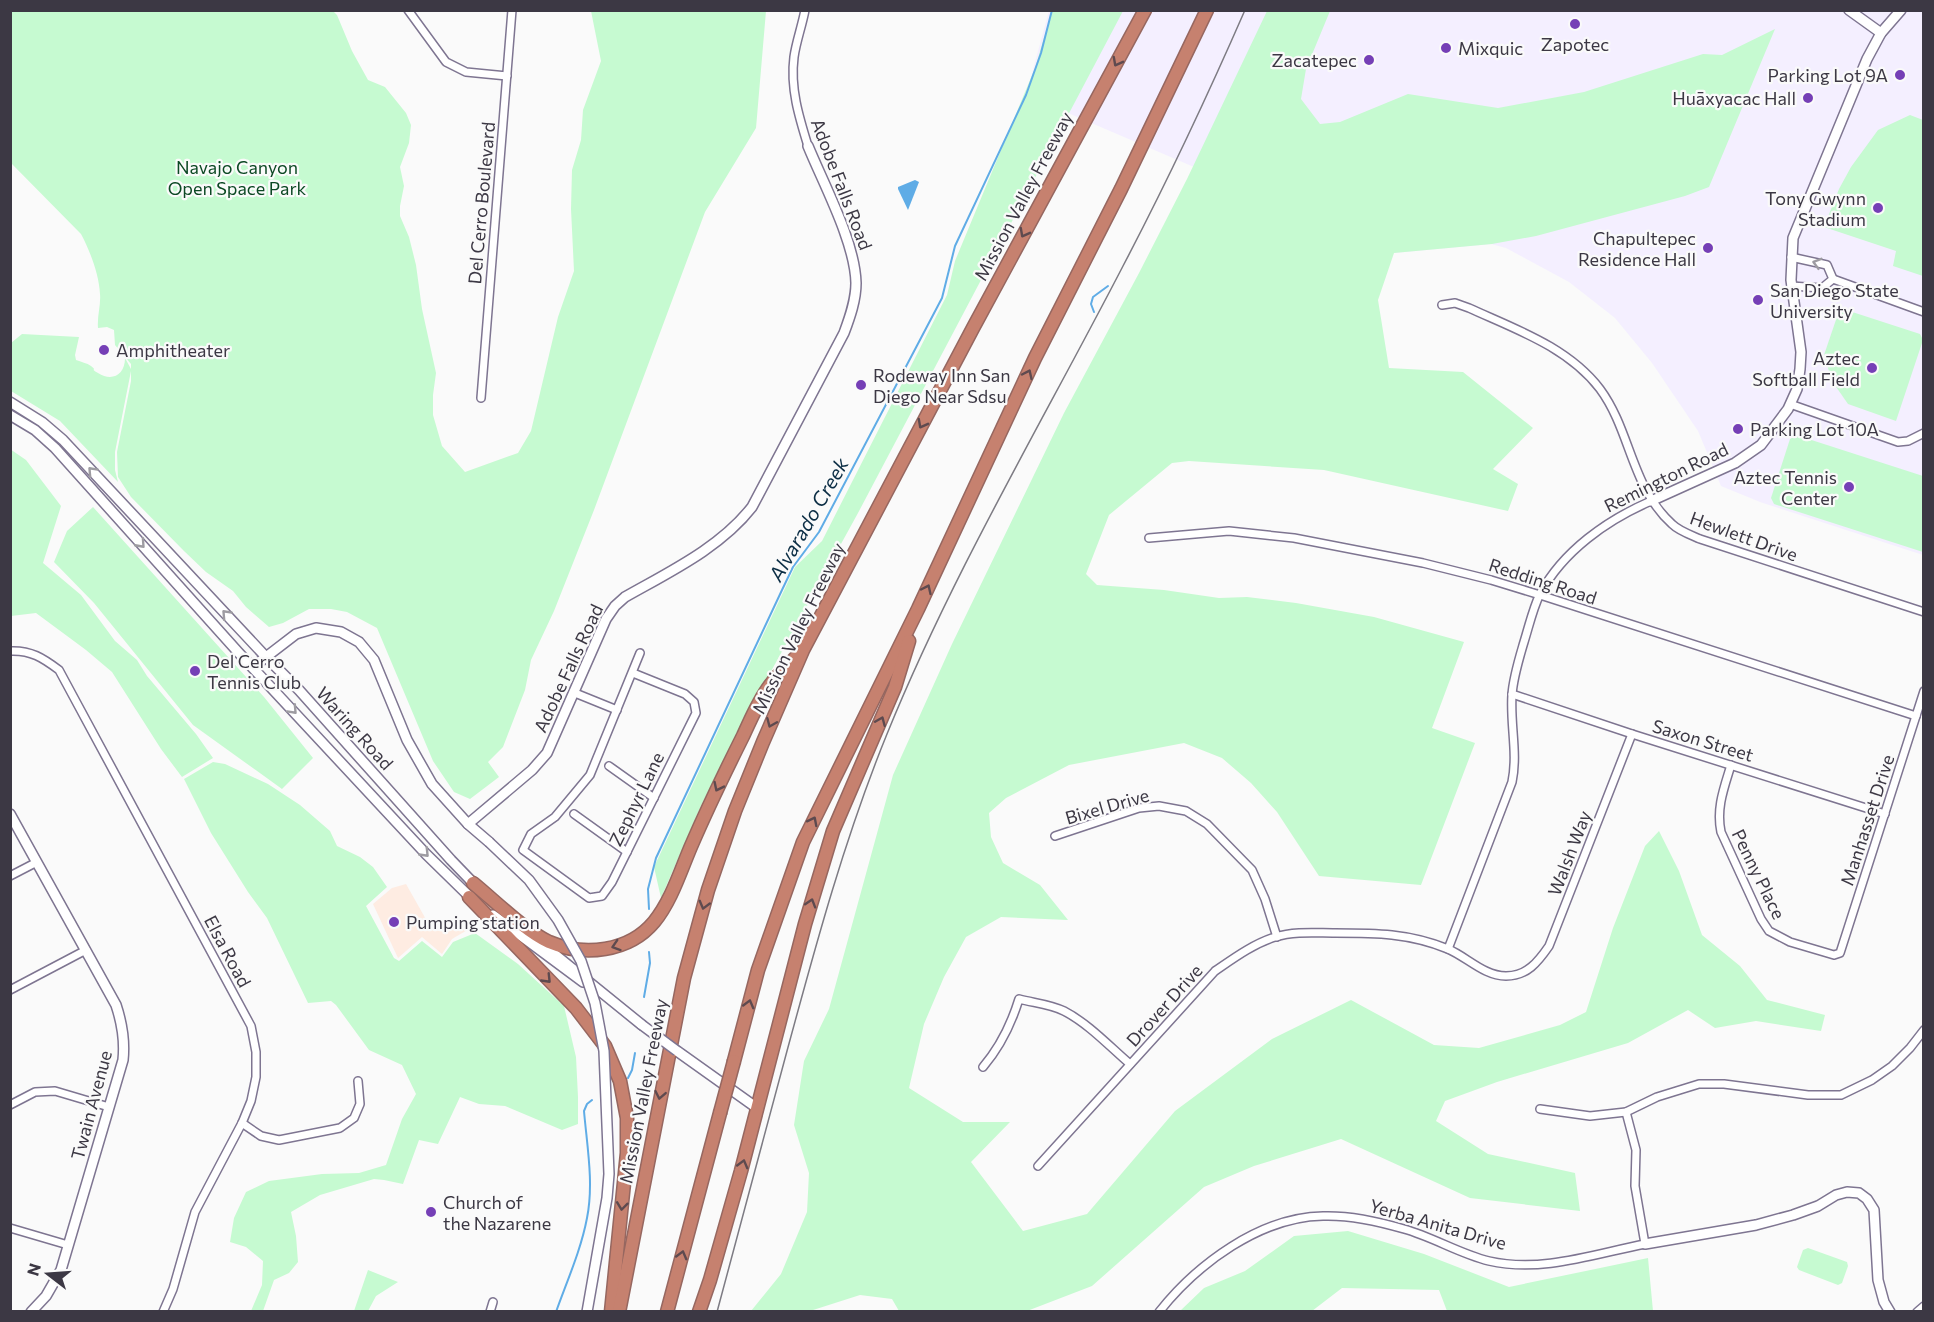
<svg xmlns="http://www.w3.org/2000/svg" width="1934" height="1322" font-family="Commissioner,sans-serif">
<rect width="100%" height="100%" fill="#fafafa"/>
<!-- industrial -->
<polygon fill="#feece2" points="406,884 432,930 448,932 462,920 469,929 452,939 442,954 422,937 398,958 373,904 392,888"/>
<!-- built -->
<polygon fill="#f4efff" points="1049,11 1923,11 1923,555 1760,502 1721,486 1698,431 1652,363 1615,318 1569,282 1506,248 1491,244 1394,253 1026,95"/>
<!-- green -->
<g fill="#c6fad1">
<path d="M11,10h321l5,5 15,36 16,29 17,7 21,26 5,12 -2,18 -9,24 4,19 -4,20v10l9,21 7,28 6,44 14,64 -3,22v20l9,31 23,26 53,-19 13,-22 27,-114 16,-46 -3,-62 1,-39 9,-30 2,-30 18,-49 -10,-50h175l-10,117 -51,84 -111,298 -40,101 -23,49 -6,30 -22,57 -15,15 11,15 -29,22 -16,-7 -21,-31 -56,-133 -30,-16 -16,-3h-22l-26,14 -14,4 -23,-20 -13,-16 -27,-19 -22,-21 -53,-54 -13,-20 -1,-25 14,-71v-10l-16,81v18l3,12 -58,-61 -49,-30v-48l11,-9 57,3 -4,18 1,5c5,2 11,3 15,6 7,5 -2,2 7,7 14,9 27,2 27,-15l6,11v-5l-16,-19 -1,-15 -7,-3 -9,1c-1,-12 3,-23 2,-34 -1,-20 -10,-43 -19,-60l-70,-71z"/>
<polygon points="1052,11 1123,11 858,513 735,737 700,808 661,898 654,867 795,567 822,541 947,295 955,261 1035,68"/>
<polygon points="1267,11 1330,11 1306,69 1301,99 1320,124 1340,122 1408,94 1498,108 1584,92 1703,54 1722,55 1775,29 1709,187 1685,196 1536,236 1492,244 1394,253 1378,300 1389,368 1463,372 1533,428 1493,469 1518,484 1508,511 1324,470 1189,461 1172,463 1109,515 1086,574 1097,585 1164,590 1219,598 1247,597 1296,603 1374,617 1464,642 1432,728 1475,743 1421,885 1319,876 1277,812 1251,783 1222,758 1184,743 1069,765 1006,798 989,813 991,837 1003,863 1040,885 1068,920 1001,917 966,937 944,977 924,1024 909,1088 963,1122 1010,1122 971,1162 1023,1231 1087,1214 1175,1111 1272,1039 1351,1000 1434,1045 1479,1048 1560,1025 1586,1012 1613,928 1645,846 1659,831 1679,871 1702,935 1740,966 1767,1000 1825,1015 1821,1031 1756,1021 1715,1028 1688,1010 1628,1043 1497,1082 1445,1101 1436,1121 1488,1154 1575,1173 1580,1211 1470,1198 1341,1139 1254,1166 1204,1187 1092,1286 1027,1311 899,1311 892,1299 860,1295 810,1311 751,1311 781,1274 807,1212 809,1173 794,1125 804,1061 829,1009 893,775 952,644 1064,413 1139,273 1187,179"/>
<polygon points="1910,115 1923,120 1923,276 1893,266 1896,251 1824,227 1839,189 1851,167 1878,130"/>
<polygon points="1840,308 1920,334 1923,340 1896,421 1848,404 1832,381 1824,355"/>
<polygon points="1796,435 1923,476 1923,552 1774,504 1771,498 1790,439"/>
<polygon points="10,449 26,460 61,506 43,563 81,595 115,641 137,660 147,676 196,734 213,758 182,777 161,749 112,672 86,650 36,613 11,616"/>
<polygon points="93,507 264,697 313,758 282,789 193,725 94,603 54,562 67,531"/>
<polygon points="213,762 225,764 268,784 300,805 330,831 337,846 360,857 373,867 387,887 366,906 394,958 399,961 422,941 442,957 453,942 475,933 518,964 564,1006 576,1057 578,1097 578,1124 562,1130 505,1106 479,1104 460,1097 438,1144 419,1140 403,1184 384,1180 374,1179 320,1195 291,1212 296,1236 298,1262 289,1273 274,1280 263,1311 251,1311 262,1285 263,1261 246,1247 230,1242 234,1218 246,1192 269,1181 322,1174 359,1173 386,1165 402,1119 416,1094 402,1065 369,1050 336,1005 331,1001 308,1003 267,918 248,892 211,833 184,779"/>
<polygon points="1348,1231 1424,1254 1509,1287 1648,1258 1653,1311 1447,1311 1439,1290 1342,1288 1312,1311 1180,1311 1204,1288 1245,1271 1294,1236"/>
<polygon points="1808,1248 1847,1262 1848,1266 1842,1283 1838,1285 1799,1270 1797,1267 1803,1250"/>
<polygon points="368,1270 398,1282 376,1296 368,1311 354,1311"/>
</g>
<!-- water -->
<polygon fill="#5face6" points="915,180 919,182 908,210 898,189 898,187"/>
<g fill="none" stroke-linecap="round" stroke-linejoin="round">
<!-- stream -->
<g stroke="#5face6" stroke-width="2">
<polyline points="1094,312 1091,304 1093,297 1108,286"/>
<polyline points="649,909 648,889 656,858 782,590 793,567 819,532 942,298 955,246 1026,95 1041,53 1052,10"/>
<polyline points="644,997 650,963 649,952"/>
<polyline points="628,1078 632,1070 635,1053"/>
<path d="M556,1312c11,-31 25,-62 31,-94 7,-35 0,-72 -3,-107l3,-7 5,-4"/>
</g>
<!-- street casing -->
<g stroke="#7e7591" stroke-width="10">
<g id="street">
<polyline points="408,10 446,62 466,72 507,76"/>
<path d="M805,10c-3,16 -9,32 -11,47 -4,31 5,60 14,89"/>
<polyline points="1791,257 1827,265 1833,279 1822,288 1791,286"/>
<polyline points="1833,279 1924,312"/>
<path d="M1442,305l13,-2 14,5c46,21 99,39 131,81 31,42 31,98 72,135 7,7 19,11 28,15l224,73"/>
<polyline points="481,398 512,10"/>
<polyline points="1790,404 1898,442 1908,441 1924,433"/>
<polyline points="1149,538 1229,531 1294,538 1423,563 1491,580 1540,595 1916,716"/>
<path d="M10,651c21,-1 33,7 49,19l192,356 5,26v25l-5,24 -9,22 -47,89 -22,77 -10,23"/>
<polyline points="633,673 685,694 694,702 696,713 612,882 602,896 589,898 523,850 531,834 555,817 590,775 640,653"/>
<polyline points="575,693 617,710"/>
<polyline points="1512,694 1632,734 1885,814"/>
<path d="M1731,765c-7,23 -15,43 -10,67l40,87 8,12 21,11 44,13 6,-2 84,-262"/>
<polyline points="609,766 654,798"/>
<polyline points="574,814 627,852"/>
<polyline points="1055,836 1139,808 1159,806 1186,811 1207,824 1252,870 1265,899 1277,937"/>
<polyline points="10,876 37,862"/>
<path d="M1448,949l64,-167c6,-29 -2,-57 0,-87 1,-17 7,-36 12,-53 5,-16 9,-34 16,-48 23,-43 67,-74 111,-93"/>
<polyline points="10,990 86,950"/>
<path d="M983,1067c17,-20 28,-42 36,-68 15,4 31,5 45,12 25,13 46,36 66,53"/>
<polyline points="10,1105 35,1092 55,1091 109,1107"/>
<polyline points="1540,1109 1590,1116 1626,1112 1657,1097 1699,1084 1724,1084 1808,1095 1841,1095 1872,1080 1892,1066 1910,1048 1924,1030"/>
<polyline points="242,1123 261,1136 279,1140 340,1128 354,1118 360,1104 358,1081"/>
<path d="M1038,1166l177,-195c19,-13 38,-27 60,-34 20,-6 40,-4 60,-4 40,0 74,0 113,16 19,8 36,27 58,27 21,0 32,-14 43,-30l83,-212"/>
<polyline points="10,1228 68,1245"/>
<polyline points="490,1312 493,1302"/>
<path d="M1159,1312c38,-48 101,-95 164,-96 28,-1 54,5 81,13 29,8 56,25 85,32 53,12 105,-7 156,-17l-10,-58 1,-36 -10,-38"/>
<polyline points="1917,1312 1924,1306"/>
</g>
</g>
<!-- secondary casing -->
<g stroke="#7e7591" stroke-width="12">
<g id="secondary">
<polyline points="1849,10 1881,33"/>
<polyline points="10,402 42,422 63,440 266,657 299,690 451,860 477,887"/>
<polyline points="10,415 35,430 55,448 238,652 426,854 473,900"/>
<polyline points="1651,501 1735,463 1761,445 1788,409 1797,389 1800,369 1801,352 1791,280 1793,238 1867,59 1881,33 1901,10"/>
<polyline points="253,667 296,634 316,628 341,632 359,642 374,660 407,740 432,784 468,824 489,842"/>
<path d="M10,814l106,191c6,18 9,36 7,55l-62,210 -15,26 -15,16"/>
<path d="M468,824l64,-54 15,-17 59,-134 9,-13 10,-9c44,-25 95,-49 127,-90l92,-174c6,-16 12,-33 12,-50 -1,-41 -32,-98 -48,-137"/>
<polyline points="493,915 583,982"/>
<polyline points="537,940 642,1025"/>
<polyline points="677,1051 757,1108"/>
<polyline points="1645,1244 1756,1225 1793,1215 1818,1206 1836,1195 1847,1192 1859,1193 1867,1199 1874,1210 1878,1280 1884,1302 1890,1312"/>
</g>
</g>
<!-- highway casing -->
<g stroke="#966760" stroke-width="15">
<g id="highway">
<path d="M473,883c22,18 52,48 76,59 35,15 80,10 105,-20 18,-22 27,-53 38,-78 16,-37 33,-72 51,-108 8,-17 16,-37 28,-52 7,-10 17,-18 25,-27"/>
<polyline points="469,897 576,1008 605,1046 620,1081 627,1118 627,1153 611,1312"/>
<polyline points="734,1061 758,970 803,842 918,609 1035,358 1121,189 1207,10"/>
<polyline points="619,1312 684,978 708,890 735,811 763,742 803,650 973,328 1145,10"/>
<polyline points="667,1312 720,1113"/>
<polyline points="699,1312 710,1280 741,1171 805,924 833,831 895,687 909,641"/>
</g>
</g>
<!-- street -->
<use href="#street" stroke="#fff" stroke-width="7"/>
<!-- secondary -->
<use href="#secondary" stroke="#fff" stroke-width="9"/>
<!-- highway -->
<use href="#highway" stroke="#c6816f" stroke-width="12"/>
<!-- tram -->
<path stroke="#7d7b83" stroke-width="1.5" d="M717,1312c23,-87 47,-174 70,-261 29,-107 58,-214 100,-317 66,-162 156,-313 236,-468 44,-84 84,-169 122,-256"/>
<!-- secondary-bridge casing -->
<g stroke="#7e7591" stroke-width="12" stroke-linecap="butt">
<g id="secondary-bridge">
<polyline points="489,842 529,880 558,920 581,961 595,1003 604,1051 609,1174 607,1198 587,1312"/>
<polyline points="642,1025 677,1051"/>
</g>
</g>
<!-- highway-bridge casing -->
<g stroke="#966760" stroke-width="15" stroke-linecap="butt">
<polyline id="highway-bridge" points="720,1113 734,1061"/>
</g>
<!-- secondary-bridge -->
<use href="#secondary-bridge" stroke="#fff" stroke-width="9"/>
<!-- highway-bridge -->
<use href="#highway-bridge" stroke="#c6816f" stroke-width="12"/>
</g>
<!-- one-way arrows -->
<defs><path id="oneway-chevron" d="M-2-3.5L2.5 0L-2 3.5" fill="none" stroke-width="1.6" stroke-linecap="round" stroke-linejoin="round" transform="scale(1.5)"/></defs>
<g stroke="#5e4a4f">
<use href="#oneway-chevron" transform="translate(1117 62) rotate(118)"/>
<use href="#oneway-chevron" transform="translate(1024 233) rotate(118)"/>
<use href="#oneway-chevron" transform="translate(1028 374) rotate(-65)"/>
<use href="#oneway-chevron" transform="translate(922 424) rotate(118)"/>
<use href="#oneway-chevron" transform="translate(927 589) rotate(-65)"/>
<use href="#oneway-chevron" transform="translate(881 721) rotate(-67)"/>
<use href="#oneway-chevron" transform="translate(771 723) rotate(113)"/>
<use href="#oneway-chevron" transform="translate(718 787) rotate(116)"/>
<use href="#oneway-chevron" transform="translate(813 821) rotate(-63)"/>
<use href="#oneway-chevron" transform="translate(811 903) rotate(-73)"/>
<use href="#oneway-chevron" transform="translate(704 905) rotate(105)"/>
<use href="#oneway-chevron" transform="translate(616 946) rotate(162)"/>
<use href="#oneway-chevron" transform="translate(547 979) rotate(46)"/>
<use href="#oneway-chevron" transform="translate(749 1004) rotate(-75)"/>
<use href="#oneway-chevron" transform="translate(660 1095) rotate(101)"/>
<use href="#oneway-chevron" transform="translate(743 1164) rotate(-75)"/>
<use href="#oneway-chevron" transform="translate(622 1206) rotate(97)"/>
<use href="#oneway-chevron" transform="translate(682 1255) rotate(-75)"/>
</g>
<g stroke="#9e9ca2">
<use href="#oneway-chevron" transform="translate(1817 263) rotate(-164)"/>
<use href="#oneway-chevron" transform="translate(92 471) rotate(-133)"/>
<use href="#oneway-chevron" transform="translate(141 544) rotate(48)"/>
<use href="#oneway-chevron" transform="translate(226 614) rotate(-133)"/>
<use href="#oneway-chevron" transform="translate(293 710) rotate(47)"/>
<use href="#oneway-chevron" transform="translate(425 853) rotate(46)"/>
</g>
<!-- markers -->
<g fill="#753fb6" stroke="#fafafa" stroke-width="2">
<circle cx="1575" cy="24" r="6"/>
<circle cx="1446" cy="48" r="6"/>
<circle cx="1369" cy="60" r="6"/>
<circle cx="1900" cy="75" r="6"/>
<circle cx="1808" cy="98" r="6"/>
<circle cx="1878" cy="208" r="6"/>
<circle cx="1708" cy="248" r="6"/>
<circle cx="1758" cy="300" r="6"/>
<circle cx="104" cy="350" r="6"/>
<circle cx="1872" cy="368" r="6"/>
<circle cx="861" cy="385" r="6"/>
<circle cx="1738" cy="429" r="6"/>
<circle cx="1849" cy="487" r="6"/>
<circle cx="195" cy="671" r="6"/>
<circle cx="394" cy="922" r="6"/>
<circle cx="431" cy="1212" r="6"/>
</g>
<g text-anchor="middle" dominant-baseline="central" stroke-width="4.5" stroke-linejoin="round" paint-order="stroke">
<!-- poi labels -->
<g font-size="18" fill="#3c3844" stroke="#fafafa" text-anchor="start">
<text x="1575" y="44" text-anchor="middle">Zapotec</text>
<text x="1458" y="48">Mixquic</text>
<text x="1357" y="60" text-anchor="end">Zacatepec</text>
<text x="1888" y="75" text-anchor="end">Parking Lot 9A</text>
<text x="1796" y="98" text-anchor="end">Huāxyacac Hall</text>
<text x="1866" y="198" text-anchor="end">Tony Gwynn<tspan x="1866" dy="21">Stadium</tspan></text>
<text x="1696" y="238" text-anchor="end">Chapultepec<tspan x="1696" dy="21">Residence Hall</tspan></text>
<text x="1770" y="290">San Diego State<tspan x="1770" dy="21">University</tspan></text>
<text x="116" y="350">Amphitheater</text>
<text x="1860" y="358" text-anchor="end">Aztec<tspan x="1860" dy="21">Softball Field</tspan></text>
<text x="873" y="375">Rodeway Inn San<tspan x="873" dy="21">Diego Near Sdsu</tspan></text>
<text x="1750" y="429">Parking Lot 10A</text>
<text x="1837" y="477" text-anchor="end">Aztec Tennis<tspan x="1837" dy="21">Center</tspan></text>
<text x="207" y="661">Del Cerro<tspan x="207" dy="21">Tennis Club</tspan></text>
<text x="406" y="922">Pumping station</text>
<text x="443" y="1202">Church of<tspan x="443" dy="21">the Nazarene</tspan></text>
</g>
<!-- park labels -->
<g font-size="18" fill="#0c4924" stroke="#fafafa">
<text x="237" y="167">Navajo Canyon<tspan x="237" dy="21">Open Space Park</tspan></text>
</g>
<!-- street labels -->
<g font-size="18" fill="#3c3844" stroke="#fafafa">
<text transform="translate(842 184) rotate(69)">Adobe Falls Road</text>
<text transform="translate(1023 196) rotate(-62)">Mission Valley Freeway</text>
<text transform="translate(481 203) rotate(-85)">Del Cerro Boulevard</text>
<text transform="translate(1666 477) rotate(-26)">Remington Road</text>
<text transform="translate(1744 536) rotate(20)">Hewlett Drive</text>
<text transform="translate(1543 581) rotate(18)">Redding Road</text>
<text transform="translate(798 628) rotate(-64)">Mission Valley Freeway</text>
<text transform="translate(568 668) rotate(-65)">Adobe Falls Road</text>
<text transform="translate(355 728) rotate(48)">Waring Road</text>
<text transform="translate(1703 740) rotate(17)">Saxon Street</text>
<text transform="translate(636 799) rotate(-64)">Zephyr Lane</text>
<text transform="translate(1107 806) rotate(-16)">Bixel Drive</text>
<text transform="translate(1867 820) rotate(-72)">Manhasset Drive</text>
<text transform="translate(1569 853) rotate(-69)">Walsh Way</text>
<text transform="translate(1759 874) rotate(64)">Penny Place</text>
<text transform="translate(228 951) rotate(62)">Elsa Road</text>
<text transform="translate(1164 1005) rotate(-48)">Drover Drive</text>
<text transform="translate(643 1091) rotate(-79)">Mission Valley Freeway</text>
<text transform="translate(91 1105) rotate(-75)">Twain Avenue</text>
<text transform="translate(1438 1224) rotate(16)">Yerba Anita Drive</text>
</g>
<!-- water labels -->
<g font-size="20" font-style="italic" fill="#0b2d44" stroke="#fafafa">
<text transform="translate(808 519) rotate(-60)">Alvarado Creek</text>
</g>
</g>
<!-- border -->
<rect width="1934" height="1322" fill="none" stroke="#3c3844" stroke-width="24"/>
<!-- north arrow -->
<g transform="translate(48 1274) rotate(287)" stroke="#fafafa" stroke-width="4.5" paint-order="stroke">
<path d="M0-4.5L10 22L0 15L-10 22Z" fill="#3c3844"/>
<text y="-9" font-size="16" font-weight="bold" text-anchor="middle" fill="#3c3844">N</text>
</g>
</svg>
